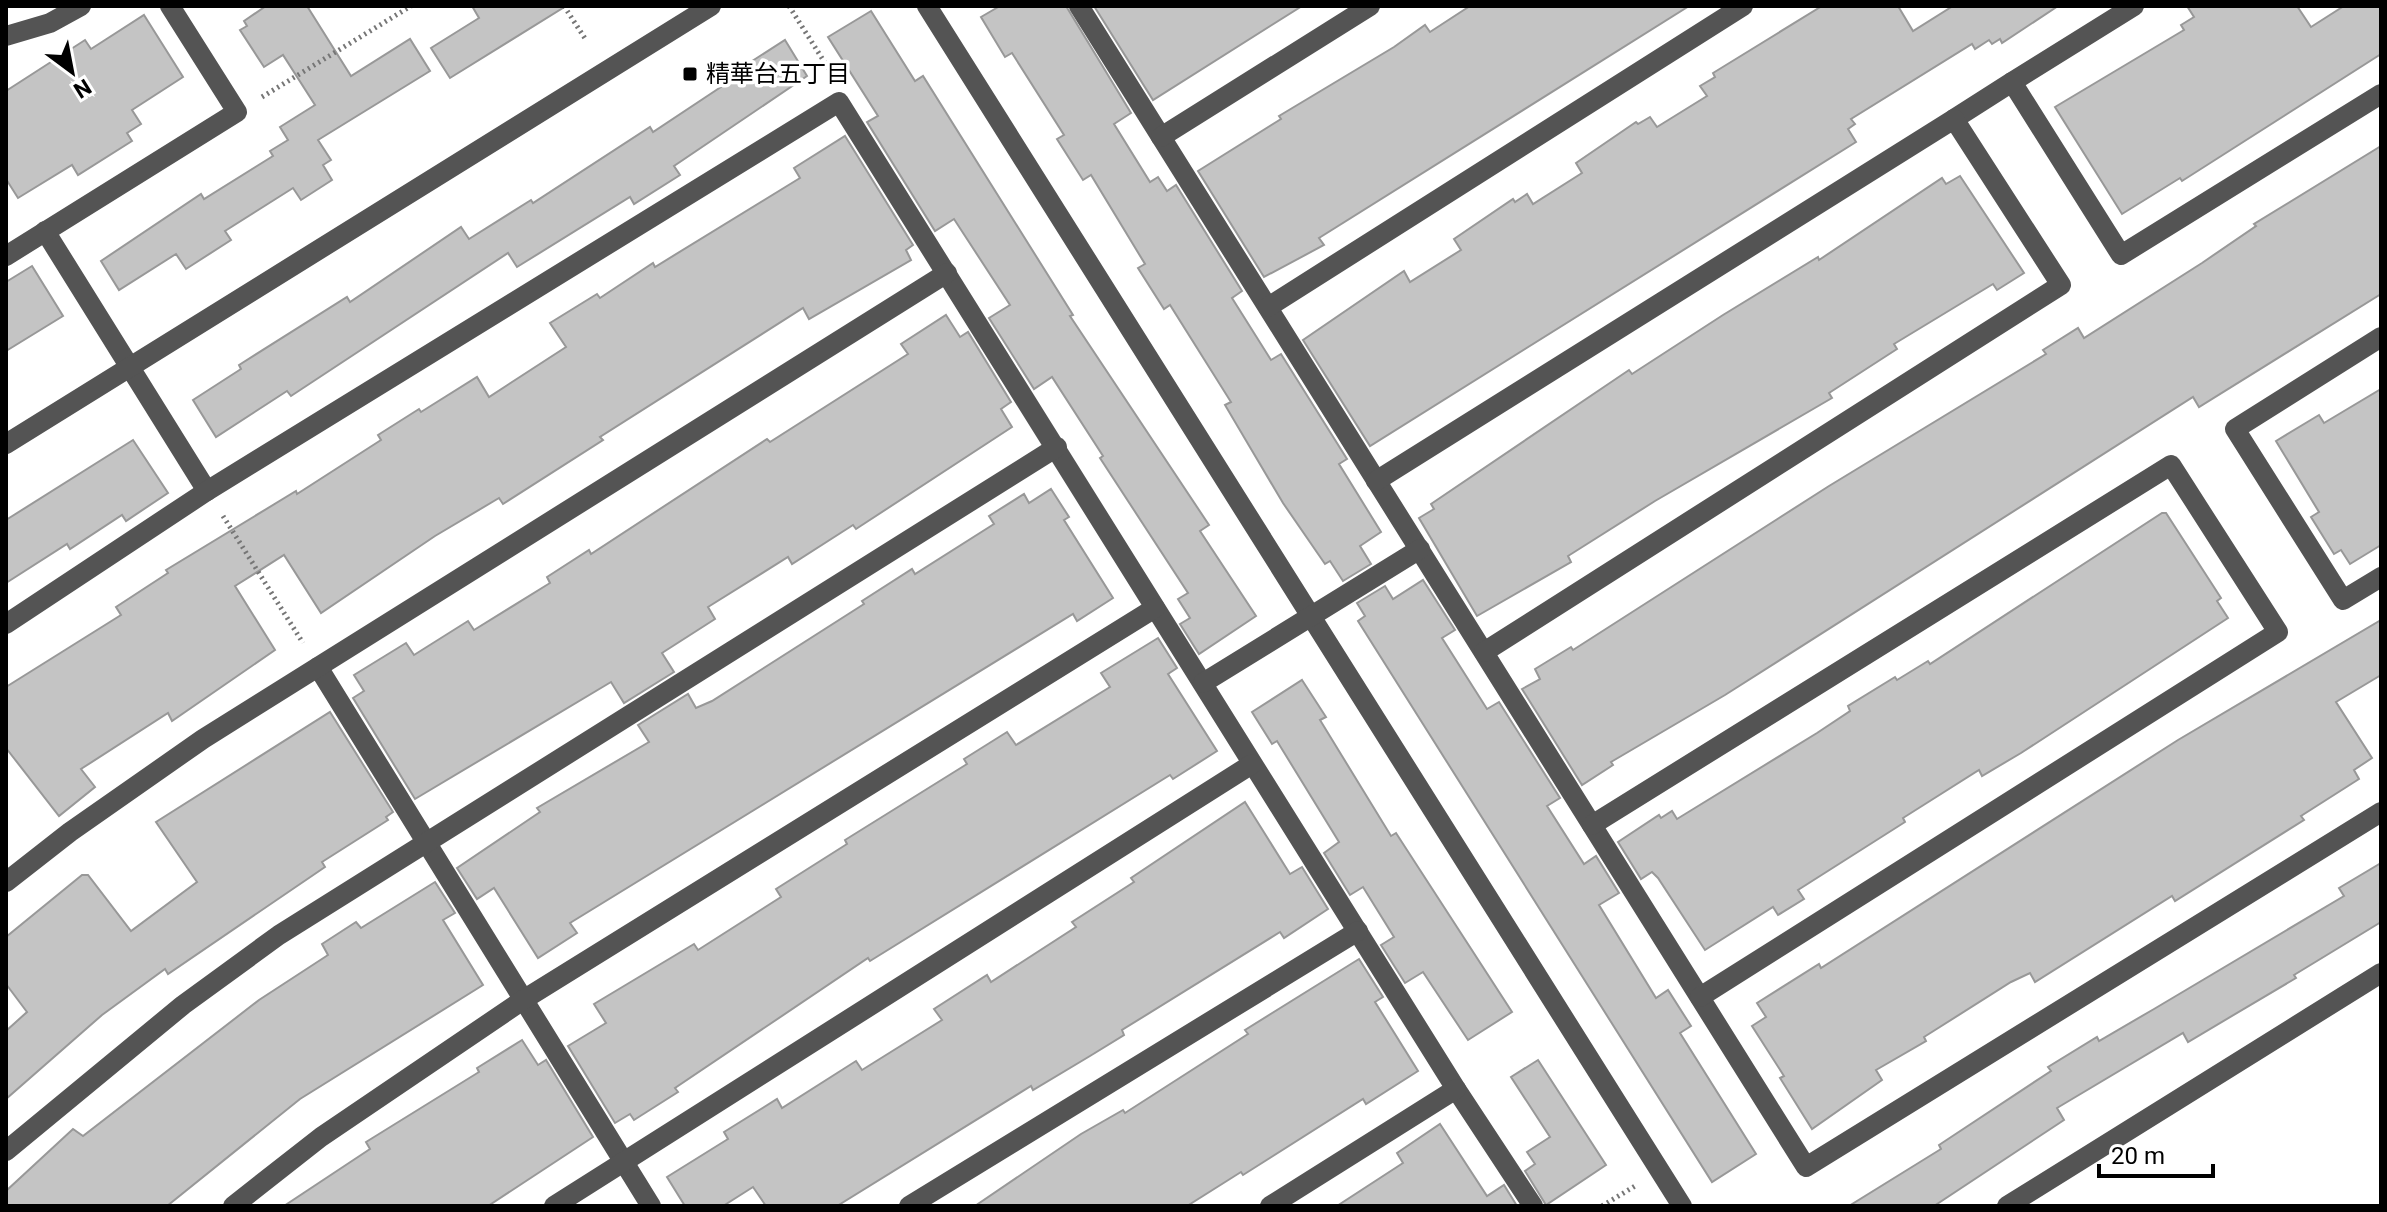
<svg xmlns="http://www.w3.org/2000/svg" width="2387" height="1212" font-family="Roboto,'Noto Sans JP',sans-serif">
<rect width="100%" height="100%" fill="#fff"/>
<!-- building -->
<g fill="#c4c4c4" stroke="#989898" stroke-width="2">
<polygon points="266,6 307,6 351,76 410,39 430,71 318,140 331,160 323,165 332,180 301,200 293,188 225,231 231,240 186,269 176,254 119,290 101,261 201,194 204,199 273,156 270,151 288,140 280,127 315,105 283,55 264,67 240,30 247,26 244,21"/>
<polygon points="472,6 566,6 450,78 431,48 479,18"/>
<polygon points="1000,6 1066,6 1131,113 1114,124 1150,182 1158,177 1167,191 1176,185 1242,291 1232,298 1271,360 1281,354 1347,459 1339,464 1381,532 1360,546 1371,564 1343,581 1330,561 1325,564 1283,503 1225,405 1231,402 1170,305 1164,309 1138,268 1145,264 1091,175 1083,180 1057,139 1064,135 1012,53 1005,57 981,17"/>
<polygon points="1094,6 1302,6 1153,100"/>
<polygon points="1470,6 1689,6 1319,238 1324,245 1264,277 1198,171 1281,119 1279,116 1394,47 1425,25 1430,32"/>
<polygon points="1822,6 1898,6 1913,31 1953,6 2058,6 2002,43 2000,39 1992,44 1989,40 1975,49 1972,44 1851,119 1855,124 1848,129 1856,142 1370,446 1303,340 1404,271 1410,282 1461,250 1454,239 1513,199 1515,202 1527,194 1533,204 1582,173 1576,163 1636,122 1638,124 1650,117 1657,127 1707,96 1700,86 1715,77 1713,73"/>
<polygon points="2187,6 2297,6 2311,27 2344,6 2381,6 2381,54 2182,181 2180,178 2122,214 2055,107 2184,30 2181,25 2194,17"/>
<polygon points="871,11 915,81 923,76 1073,315 1070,316 1209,525 1200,531 1256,616 1199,654 1180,624 1190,618 1178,599 1188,593 1100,458 1103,456 1052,377 1034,389 989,318 1010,305 954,219 935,231 867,122 878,116 828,37"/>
<polygon points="144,15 183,77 132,110 141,124 127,133 132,141 78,175 72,165 18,198 6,179 6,91 85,40 91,49"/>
<polygon points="785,40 807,76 674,166 680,175 634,204 630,197 517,267 508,253 291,396 287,391 216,437 193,400 241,369 239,365 347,297 350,302 461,227 469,239 531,200 533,203 650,127 653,132 751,67 749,63"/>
<polygon points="845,136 913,245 906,250 911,260 809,319 803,308 600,437 603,440 503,504 499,498 435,536 321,613 284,555 235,586 275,650 172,721 168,713 81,769 95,787 59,816 6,748 6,687 121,615 116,607 168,573 166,570 296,491 297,494 381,440 378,435 419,409 421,412 477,377 489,397 566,347 550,323 597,294 600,298 653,263 655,267 800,178 794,168"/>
<polygon points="2381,146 2381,294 2199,407 2193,397 1725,695 1611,762 1613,765 1582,785 1522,689 1540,679 1535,669 1571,647 1573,650 1829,486 2046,354 2043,350 2078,328 2084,338 2202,263 2256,226 2254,224"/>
<polygon points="1960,176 2024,273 1997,290 1993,284 1894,344 1897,349 1829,393 1832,398 1655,501 1568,556 1571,562 1477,616 1419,518 1434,509 1431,504 1629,370 1632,374 1723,315 1818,257 1819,260 1942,178 1946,184"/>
<polygon points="32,266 63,316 6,351 6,282"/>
<polygon points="946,315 960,337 968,332 1011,402 1001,409 1012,427 856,529 853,525 792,564 788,557 708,607 715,619 662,653 674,672 624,703 611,682 415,799 353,698 364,691 354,675 406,643 414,655 468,621 474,630 550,583 547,577 589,550 591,554 767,439 770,442 908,354 901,344"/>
<polygon points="2381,389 2381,545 2350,564 2341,550 2334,554 2311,517 2319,512 2276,441 2319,415 2324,423"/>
<polygon points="133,440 168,493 126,521 122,515 70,549 67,544 6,583 6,520"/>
<polygon points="1051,489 1069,517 1064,520 1113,598 1077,621 1073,614 570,923 577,933 538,958 494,888 477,899 457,868 540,812 537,808 649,742 638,725 688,694 696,708 712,701 864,604 862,601 912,569 915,574 994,524 989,516 1024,494 1029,503"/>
<polygon points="2162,513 2166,513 2221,598 2217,601 2228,618 2021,753 1982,776 1979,770 1903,818 1905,822 1798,890 1804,899 1778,915 1773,907 1705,950 1658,878 1652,872 1641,879 1618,842 1659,815 1661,818 1672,811 1677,819 1817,733 1850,711 1848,706 1895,677 1897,680 1928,661 1930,664"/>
<polygon points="1423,580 1455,630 1442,638 1487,709 1499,702 1560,798 1547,806 1584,864 1596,856 1619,893 1599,905 1656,998 1668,990 1691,1026 1680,1033 1756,1154 1712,1182 1358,621 1365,616 1357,603 1385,586 1393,599"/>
<polygon points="2381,620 2381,675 2336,702 2372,758 2354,770 2359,779 2301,816 2304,820 2175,901 2172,896 2035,982 2030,973 2011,982 1924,1037 1926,1041 1876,1070 1882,1080 1812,1129 1780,1078 1784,1076 1752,1026 1766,1017 1757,1003 1819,964 1821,968 2178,740"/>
<polygon points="1158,638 1177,668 1168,674 1217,751 1173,779 1170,775 870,961 868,958 675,1088 678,1092 634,1120 630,1114 615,1123 568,1046 606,1023 594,1004 694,944 698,950 781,897 776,889 847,844 845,840 967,764 964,759 1007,732 1016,745 1110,687 1101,673"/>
<polygon points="1302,680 1326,717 1320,720 1391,836 1396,833 1512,1012 1468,1040 1423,972 1405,983 1381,945 1394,937 1363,887 1350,895 1324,853 1339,842 1277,741 1272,744 1252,712"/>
<polygon points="330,712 393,812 386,817 388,820 322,862 325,867 168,974 165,969 102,1015 6,1099 6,1031 27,1012 6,984 6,937 82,875 88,875 131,931 197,882 156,822"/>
<polygon points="1245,802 1290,874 1302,867 1328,909 1284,938 1280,932 1122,1030 1124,1035 1090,1056 1033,1090 1031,1086 837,1206 766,1206 753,1187 723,1206 685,1206 667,1177 728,1139 724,1132 777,1099 782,1108 856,1061 862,1070 942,1020 934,1009 987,975 991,982 1076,927 1072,922 1134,882 1131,878"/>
<polygon points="2381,863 2381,922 2294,975 2296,978 2188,1042 2183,1033 2057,1108 2064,1120 1934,1206 1849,1206 1941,1149 1939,1145 2051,1071 2048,1067 2097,1037 2099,1041 2154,1009 2344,896 2339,888"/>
<polygon points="435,882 455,913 443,920 483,985 300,1099 167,1206 6,1206 6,1191 73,1129 83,1136 259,1000 328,955 322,944 356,922 361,928"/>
<polygon points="1359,959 1383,997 1375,1002 1418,1071 1366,1104 1363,1099 1243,1175 1241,1172 1187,1206 975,1206 1081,1134 1123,1110 1125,1113 1248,1034 1245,1030"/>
<polygon points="522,1040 538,1065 546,1060 593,1137 488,1206 284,1206 370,1149 366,1142 479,1072 477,1068"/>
<polygon points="1538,1060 1606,1165 1546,1205 1525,1171 1535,1164 1527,1152 1550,1137 1511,1077"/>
<polygon points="1440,1124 1487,1196 1504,1185 1517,1206 1337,1206 1403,1163 1397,1153"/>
</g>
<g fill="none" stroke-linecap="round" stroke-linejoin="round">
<!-- path -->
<g stroke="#767676" stroke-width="5" stroke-dasharray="2 4" stroke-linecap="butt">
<polyline points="564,6 586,40"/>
<polyline points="789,6 832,74"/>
<polyline points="262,97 411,6"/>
<polyline points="223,516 303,643"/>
<polyline points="1602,1206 1635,1186"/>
</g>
<!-- minor -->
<g stroke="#545454" stroke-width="20">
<polyline points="927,6 1682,1206"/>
<polyline points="1079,6 1806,1167 2381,812"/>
<polyline points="2134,6 2012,82 2121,255 2381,94"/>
<polyline points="6,36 50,23 81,6"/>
<polyline points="1954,119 2012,82"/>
<polyline points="1161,137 1370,6"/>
<polyline points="45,231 207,491"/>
<polyline points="6,256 237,112 170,6"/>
<polyline points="1268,307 1743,6"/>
<polyline points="2381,337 2235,429 2343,600 2381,577"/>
<polyline points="6,444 711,6"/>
<polyline points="1376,481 1954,119 2061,285 1484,652"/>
<polyline points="6,624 207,491 839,102 1456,1089 1533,1206"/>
<polyline points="318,667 651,1206"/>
<polyline points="1203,683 1420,549"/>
<polyline points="1592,825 2171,465 2278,632 1700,997"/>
<polyline points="6,882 70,832 203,739 947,273"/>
<polyline points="6,1151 183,1005 279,935 1057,447"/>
<polyline points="233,1206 321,1137 523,1000 1155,608"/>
<polyline points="554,1206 1252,764"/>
<polyline points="909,1206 1358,931"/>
<polyline points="1270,1206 1456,1089"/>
<polyline points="2007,1206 2381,973"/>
</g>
</g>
<!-- markers -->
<rect fill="#000" stroke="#fff" stroke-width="3" x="682" y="66" width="16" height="16" rx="4"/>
<g text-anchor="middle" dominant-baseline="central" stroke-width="7" stroke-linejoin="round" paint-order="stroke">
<!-- poi labels -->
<g font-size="24" fill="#000" stroke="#fff" text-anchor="start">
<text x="706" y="74">精華台五丁目</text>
</g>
</g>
<!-- border -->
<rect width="2387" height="1212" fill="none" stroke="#000000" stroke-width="16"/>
<!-- north arrow -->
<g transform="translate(72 72) rotate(148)" stroke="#ffffff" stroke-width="6" paint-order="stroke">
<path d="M0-6L14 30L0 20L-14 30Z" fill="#000000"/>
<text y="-12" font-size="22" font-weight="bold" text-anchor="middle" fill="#000000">N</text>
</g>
<!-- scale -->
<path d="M2099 1164v12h114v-12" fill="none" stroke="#000000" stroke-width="4"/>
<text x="2111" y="1164" font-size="24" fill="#000000" stroke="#ffffff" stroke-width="6" paint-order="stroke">20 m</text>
</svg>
